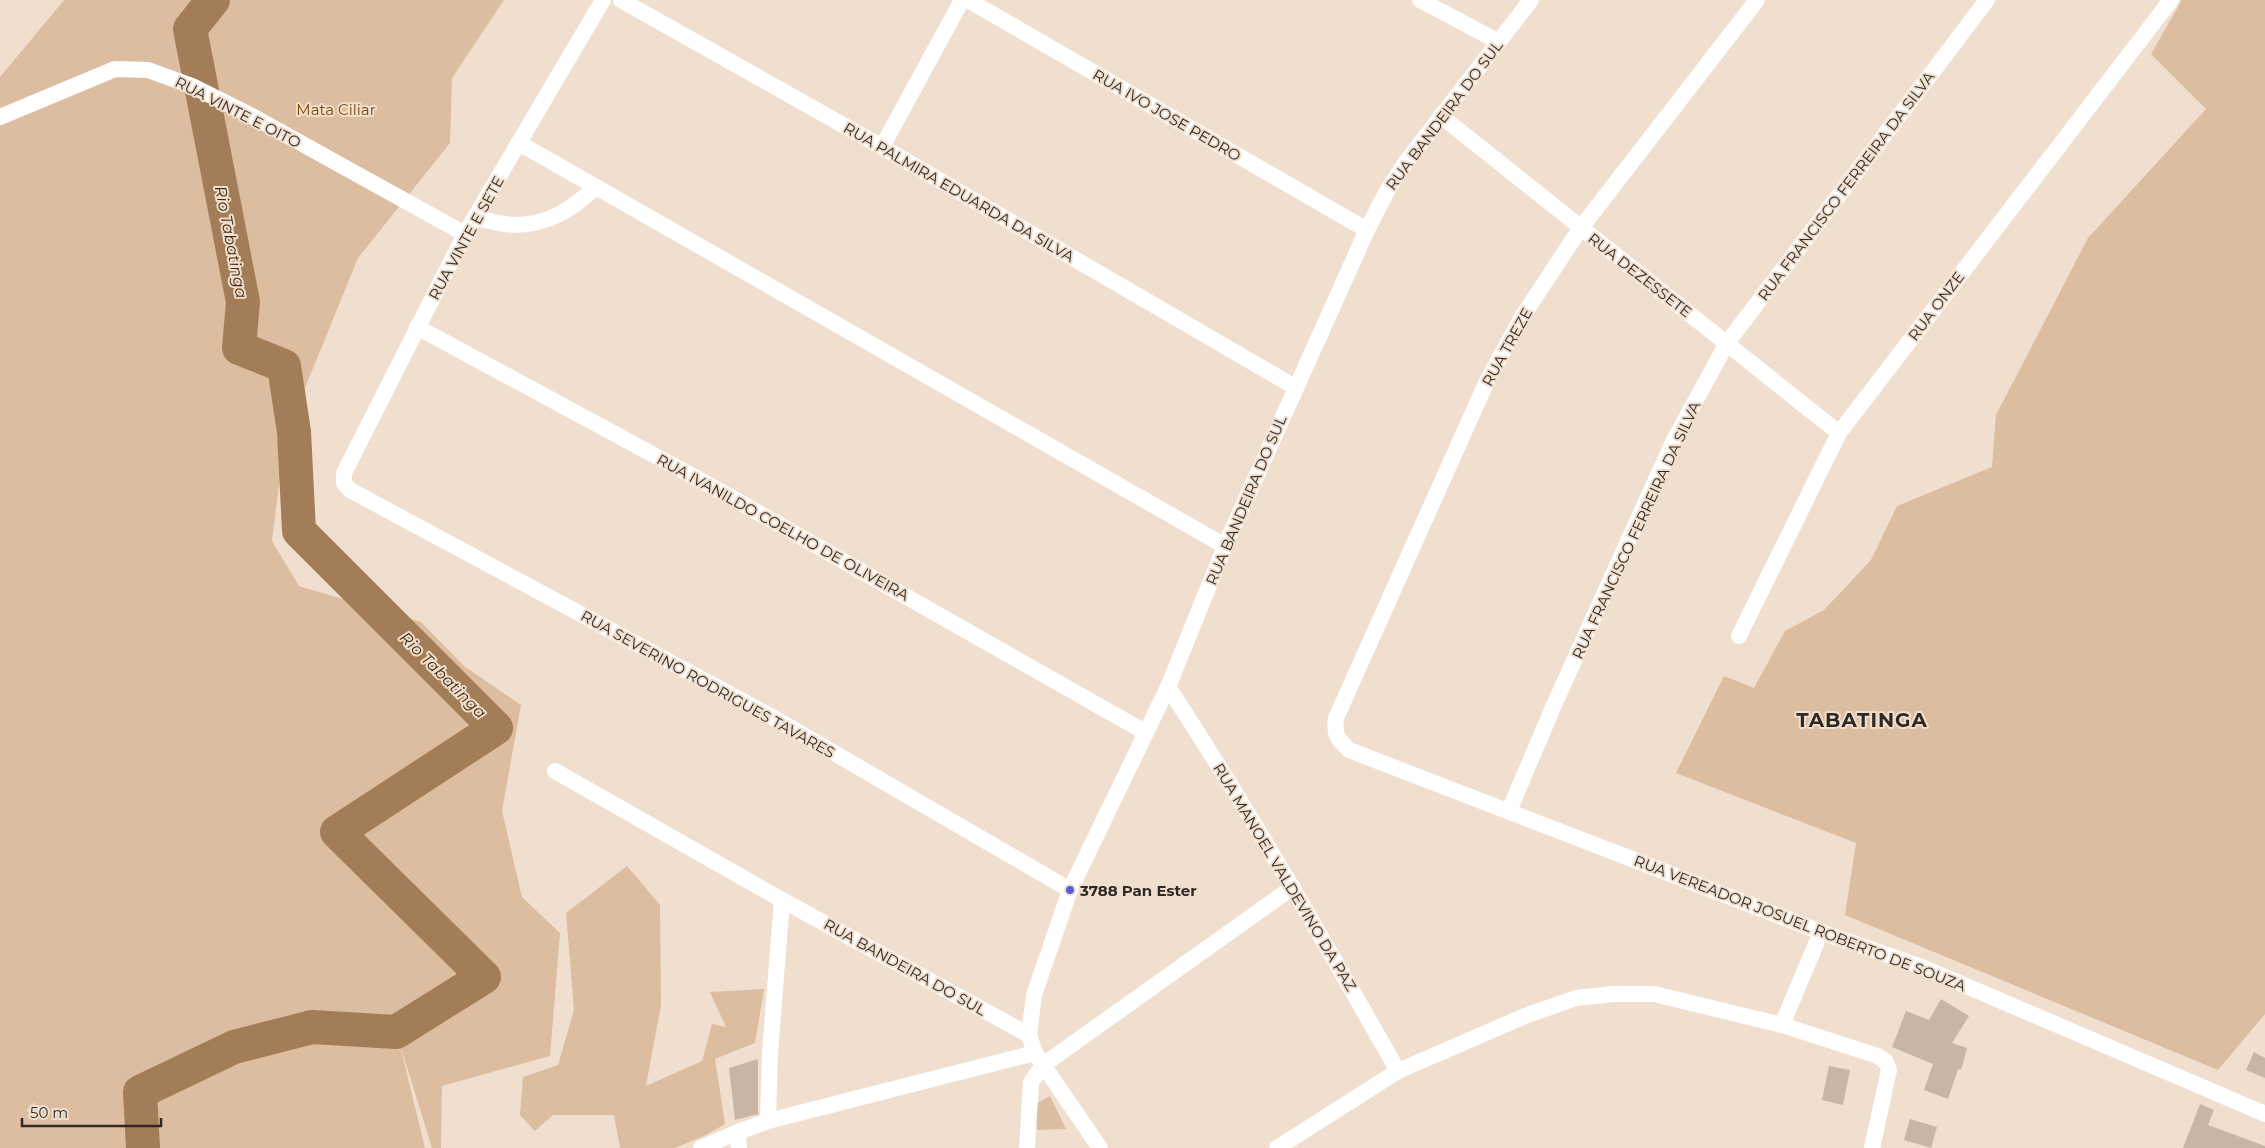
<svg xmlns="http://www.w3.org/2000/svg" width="2265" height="1148" font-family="Montserrat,sans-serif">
<rect width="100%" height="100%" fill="#f0dfcf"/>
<!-- green -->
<g fill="#dcbda0">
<polygon points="64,0 504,0 452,78 450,143 358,258 285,437 272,541 299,586 421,622 464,666 521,705 502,811 522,897 560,933 550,1056 442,1086 441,1148 432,1148 400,1045 425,1148 0,1148 0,77"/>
<polygon points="2182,0 2265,0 2265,1014 2218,1070 1845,915 1856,843 1676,773 1724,676 1754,688 1785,631 1824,610 1871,560 1897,506 1992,467 1996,415 2088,238 2206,109 2151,54"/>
<polygon points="627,866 660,905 661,1005 646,1086 702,1061 712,1024 726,1027 710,992 764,989 755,1043 715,1059 725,1124 706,1135 675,1148 620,1148 614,1115 553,1115 535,1131 520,1115 523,1077 558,1065 574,1010 566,913"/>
<polygon points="1050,1096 1066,1129 1037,1130 1034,1105"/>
</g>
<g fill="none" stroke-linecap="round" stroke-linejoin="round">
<!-- river -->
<polyline stroke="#a37d57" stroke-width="34" points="143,1148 140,1092 234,1047 312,1027 396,1032 484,977 337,832 496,728 299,531 294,432 284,366 239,348 243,302 190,29 213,0"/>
</g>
<!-- building -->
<g fill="#c7b6a7">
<polygon points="1941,999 1969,1016 1952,1043 1967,1048 1961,1070 1958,1069 1948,1099 1924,1090 1933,1064 1892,1047 1906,1011 1929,1020"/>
<polygon points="2254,1052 2265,1058 2265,1078 2246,1070"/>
<polygon points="758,1059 758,1114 735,1120 729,1068"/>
<polygon points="1829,1066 1850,1070 1843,1105 1822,1100"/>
<polygon points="2200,1104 2214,1110 2208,1125 2265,1146 2265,1148 2183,1148"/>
<polygon points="1910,1119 1937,1127 1931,1148 1904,1140"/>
</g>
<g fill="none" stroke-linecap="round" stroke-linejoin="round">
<!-- street -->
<g stroke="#fff" stroke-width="16">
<polyline points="603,0 465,234 344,473 344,483 350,490 774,718 1070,890"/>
<polyline points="621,0 882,147 1295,387"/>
<polyline points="968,0 1367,230"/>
<polyline points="1420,0 1499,42"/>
<path d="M1757,0l-177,229 -58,88 -35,64 -151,337c-2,18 1,20 13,32l472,182 101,35 343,147"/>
<polyline points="1441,116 1839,433"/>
<polyline points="0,117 115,69 148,70 192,86 250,115 465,234"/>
<polyline points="519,143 1225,546"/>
<polyline points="882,147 962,0"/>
<path d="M476,218c12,2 26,7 38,7 35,0 58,-16 82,-38"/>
<polyline points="417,327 711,486 1145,732"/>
<polyline points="1739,636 1839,433 2171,0"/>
<path d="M1168,687c82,125 156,254 230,384"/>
<polyline points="555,771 782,900 1029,1035"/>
<polyline points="1509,811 1554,705 1673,442 1727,343 1987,0"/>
<polyline points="1782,1025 1821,932"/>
<polyline points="768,1121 770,1053 782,900"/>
<polyline points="701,1148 740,1131"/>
<polyline points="739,1148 738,1136 740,1131 768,1121 1035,1053"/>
<polyline points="1027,1148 1031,1082 1043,1065 1293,887"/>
<polyline points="1100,1148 1035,1053 1029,1035 1034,995 1070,890 1168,687 1225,546 1367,230 1387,191 1406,162 1531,0"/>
<polyline points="1277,1148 1398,1071 1525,1016 1576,998 1613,994 1654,994 1782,1025 1878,1056 1886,1062 1889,1070 1872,1148"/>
</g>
</g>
<!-- markers -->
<circle fill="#5861d9" stroke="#f0dfcf" stroke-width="2" cx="1070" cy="890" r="5"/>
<g text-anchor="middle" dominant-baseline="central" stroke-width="4" stroke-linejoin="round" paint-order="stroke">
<!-- park labels -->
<g font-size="15" fill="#7d4a03" stroke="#f0dfcf">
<text x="336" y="109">Mata Ciliar</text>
</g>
<!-- street labels -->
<g font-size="15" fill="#302923" stroke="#f0dfcf">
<text transform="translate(238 112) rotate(27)">RUA VINTE E OITO</text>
<text transform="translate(1167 115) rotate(30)">RUA IVO JOSE PEDRO</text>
<text transform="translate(1444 115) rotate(-53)">RUA BANDEIRA DO SUL</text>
<text transform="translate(1846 186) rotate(-53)">RUA FRANCISCO FERREIRA DA SILVA</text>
<text transform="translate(959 192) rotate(30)">RUA PALMIRA EDUARDA DA SILVA</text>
<text transform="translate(466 238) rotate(-61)">RUA VINTE E SETE</text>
<text transform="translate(1640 275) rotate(38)">RUA DEZESSETE</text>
<text transform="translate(1936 306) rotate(-53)">RUA ONZE</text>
<text transform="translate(1507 347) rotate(-61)">RUA TREZE</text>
<text transform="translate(1246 500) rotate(-67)">RUA BANDEIRA DO SUL</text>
<text transform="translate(783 527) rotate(29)">RUA IVANILDO COELHO DE OLIVEIRA</text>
<text transform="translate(1636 530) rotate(-65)">RUA FRANCISCO FERREIRA DA SILVA</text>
<text transform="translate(708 684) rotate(29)">RUA SEVERINO RODRIGUES TAVARES</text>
<text transform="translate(1285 877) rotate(59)">RUA MANOEL VALDEVINO DA PAZ</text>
<text transform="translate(1800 923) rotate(21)">RUA VEREADOR JOSUEL ROBERTO DE SOUZA</text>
<text transform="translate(905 967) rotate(29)">RUA BANDEIRA DO SUL</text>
</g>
<!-- poi labels -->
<g font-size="15" font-weight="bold" fill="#302923" stroke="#f0dfcf" text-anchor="start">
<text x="1080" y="890">3788 Pan Ester</text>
</g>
<!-- water labels -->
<g font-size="16" font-style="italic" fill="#462a0a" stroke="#f0dfcf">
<text transform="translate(231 242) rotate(79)">Rio Tabatinga</text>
<text transform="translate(443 675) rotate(45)">Rio Tabatinga</text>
</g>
<!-- district labels -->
<g font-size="20" font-weight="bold" letter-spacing="1" fill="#302923" stroke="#f0dfcf">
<text x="1862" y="720">TABATINGA</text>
</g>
</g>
<!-- scale -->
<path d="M22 1118v8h139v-8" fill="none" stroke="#302923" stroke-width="2.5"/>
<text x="30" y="1118" font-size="15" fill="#302923" stroke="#f0dfcf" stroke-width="4" paint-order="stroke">50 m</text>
</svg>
